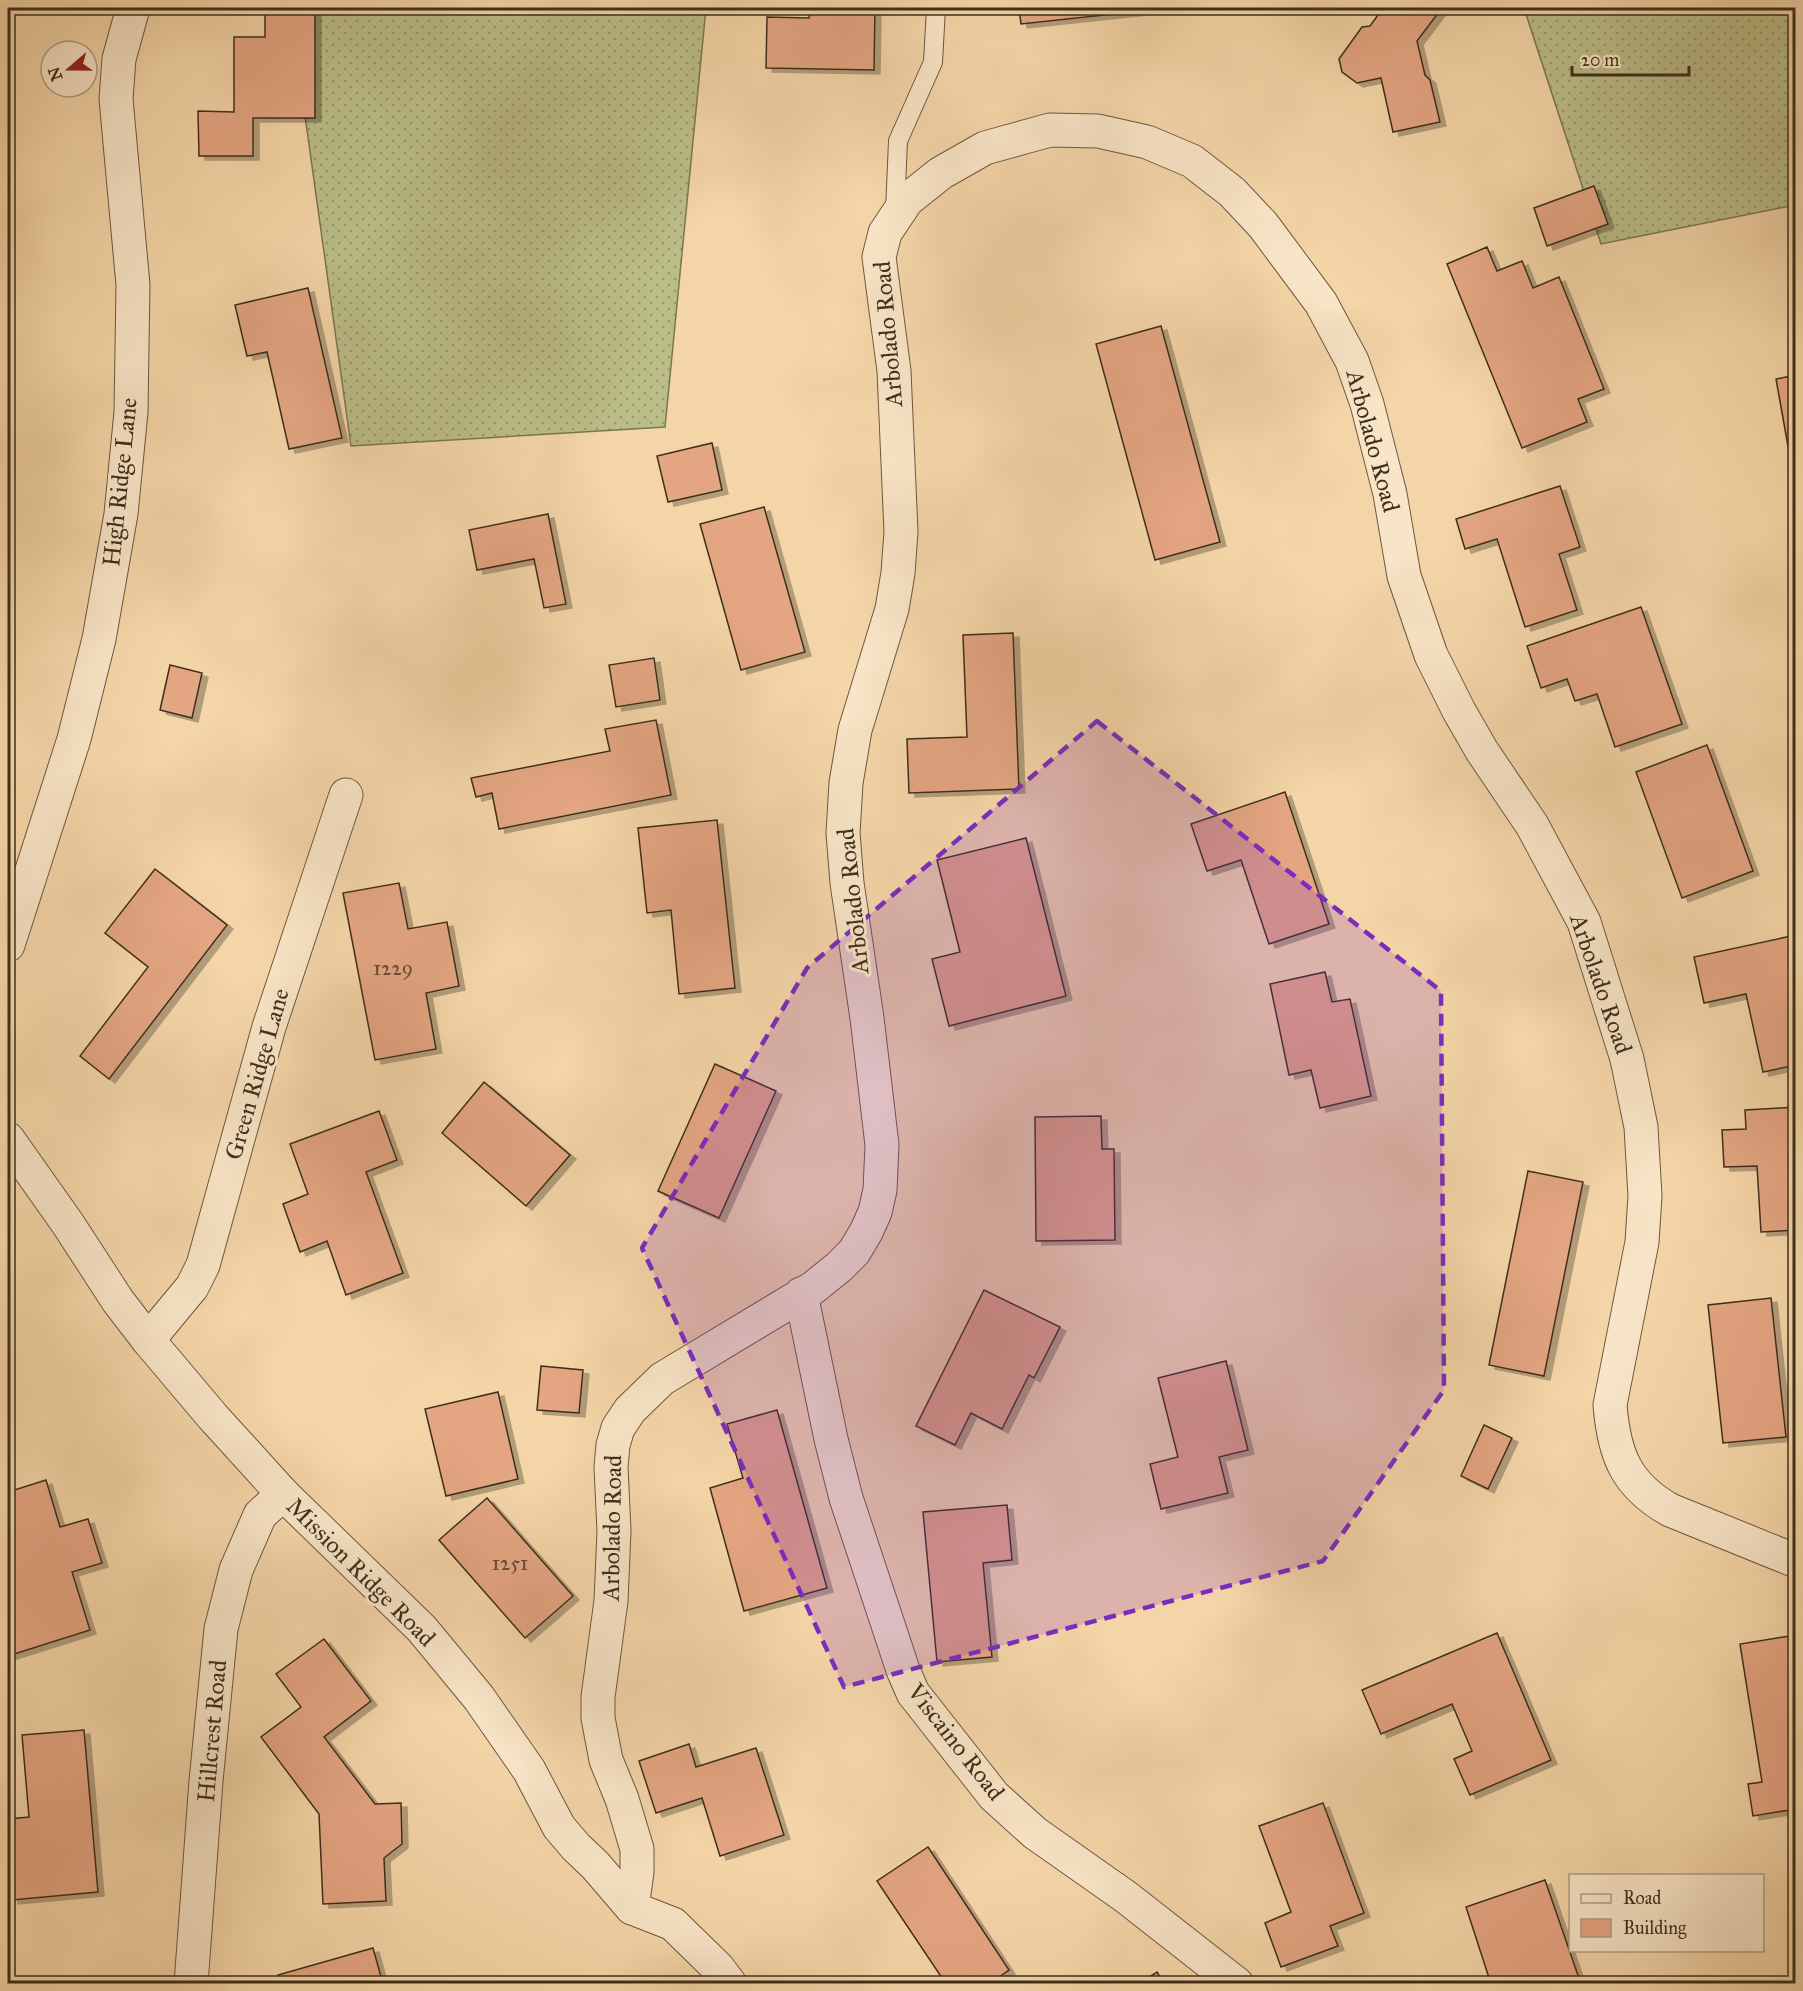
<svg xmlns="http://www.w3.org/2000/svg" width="1803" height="1991" font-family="'IM FELL Great Primer',serif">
<defs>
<pattern id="grass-dots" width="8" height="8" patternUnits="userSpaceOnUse" patternTransform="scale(1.5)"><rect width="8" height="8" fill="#bbbd87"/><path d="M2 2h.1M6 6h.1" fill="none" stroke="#999a6e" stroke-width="1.8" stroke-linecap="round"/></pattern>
<filter id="shadow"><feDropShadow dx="6" dy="4" stdDeviation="0" flood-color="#0004"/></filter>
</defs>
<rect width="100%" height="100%" fill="#f4d5a7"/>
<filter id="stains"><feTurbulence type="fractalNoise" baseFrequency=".00333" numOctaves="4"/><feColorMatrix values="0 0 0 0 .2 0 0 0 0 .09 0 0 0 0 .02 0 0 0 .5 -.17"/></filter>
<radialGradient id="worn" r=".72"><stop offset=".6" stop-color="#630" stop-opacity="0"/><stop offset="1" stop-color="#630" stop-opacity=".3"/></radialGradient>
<!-- grass -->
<g fill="url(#grass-dots)" stroke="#7c7652" stroke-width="1.5">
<polygon points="290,8 706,8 665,427 351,446"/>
<polygon points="1524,8 1795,8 1795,205 1601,244"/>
</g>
<!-- building -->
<g fill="#e4a582" stroke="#3e2f1d" stroke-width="1.5" filter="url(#shadow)">
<polygon points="265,8 315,8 315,118 253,118 253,156 199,156 198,111 234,112 234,37 265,37"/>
<polygon points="810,8 875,8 874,70 766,68 767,17 809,18"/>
<polygon points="1019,8 1160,8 1160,9 1021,24"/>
<polygon points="1383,8 1442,8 1417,41 1425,75 1430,80 1440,122 1393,132 1381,78 1357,83 1342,72 1339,59 1362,27 1370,26"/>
<polygon points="1594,186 1608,224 1547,246 1534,208"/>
<polygon points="1487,247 1497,271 1522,261 1533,288 1559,277 1604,389 1578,399 1587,422 1522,448 1447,264"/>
<polygon points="308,288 342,438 289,449 267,352 247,356 235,305"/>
<polygon points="1161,326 1220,542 1155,560 1096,344"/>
<polygon points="1796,375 1796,491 1776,379"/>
<polygon points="712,443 722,490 668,502 657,456"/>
<polygon points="1560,486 1580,547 1559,554 1577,610 1525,627 1497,539 1465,549 1456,519"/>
<polygon points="764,507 805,652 741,670 700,524"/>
<polygon points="548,514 566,604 544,608 534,559 477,570 469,530"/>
<polygon points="1641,607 1682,724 1615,747 1597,694 1575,701 1567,679 1541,688 1527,646"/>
<polygon points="1013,633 1019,789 909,793 907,739 967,737 963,635"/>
<polygon points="654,658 660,700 616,707 609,665"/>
<polygon points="170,665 202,673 192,718 160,710"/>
<polygon points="656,720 671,795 499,829 492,793 476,797 471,778 610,751 605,729"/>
<polygon points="1707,745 1753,871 1682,898 1636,772"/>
<polygon points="1285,792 1329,924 1269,944 1241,860 1207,871 1191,824"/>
<polygon points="717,820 735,988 679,994 671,910 647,913 638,828"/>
<polygon points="1026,838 1066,996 949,1026 932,959 960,952 937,860"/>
<polygon points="155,869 227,925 109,1079 80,1056 148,967 105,933"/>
<polygon points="399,883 408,929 447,922 459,986 426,993 436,1049 375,1060 343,893"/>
<polygon points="1796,935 1796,1065 1763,1072 1746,994 1704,1003 1694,957"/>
<polygon points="1325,972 1332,1002 1350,999 1371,1096 1320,1108 1311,1070 1289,1075 1270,984"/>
<polygon points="715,1064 776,1091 719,1218 658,1191"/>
<polygon points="484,1082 570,1155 526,1206 442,1133"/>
<polygon points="1796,1107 1796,1230 1761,1232 1757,1166 1724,1167 1722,1130 1746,1129 1745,1110"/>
<polygon points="379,1111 397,1160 366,1172 403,1273 346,1295 327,1241 300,1252 283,1204 308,1194 290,1144"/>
<polygon points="1101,1116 1102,1149 1114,1149 1115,1240 1036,1241 1035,1117"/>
<polygon points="1528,1171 1583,1182 1544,1376 1489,1365"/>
<polygon points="984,1290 1060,1327 1034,1378 1029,1375 1002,1429 971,1413 955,1445 916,1426"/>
<polygon points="1771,1298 1786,1437 1723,1443 1708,1305"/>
<polygon points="1226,1361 1248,1450 1219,1457 1228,1493 1161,1509 1150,1464 1178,1457 1158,1378"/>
<polygon points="541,1366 583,1370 579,1413 537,1410"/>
<polygon points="498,1392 518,1479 446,1496 425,1409"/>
<polygon points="777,1410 827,1588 744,1611 710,1488 743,1478 727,1424"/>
<polygon points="1484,1425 1512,1438 1488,1489 1461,1476"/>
<polygon points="46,1480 60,1527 88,1519 102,1563 72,1572 90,1630 8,1656 8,1594 12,1592 8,1577 8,1492"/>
<polygon points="487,1498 573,1596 525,1638 439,1540"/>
<polygon points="1007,1505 1012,1560 983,1563 992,1657 937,1662 923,1512"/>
<polygon points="1497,1633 1551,1760 1470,1795 1454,1759 1472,1751 1452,1704 1381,1734 1362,1690"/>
<polygon points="1796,1635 1796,1809 1753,1816 1748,1784 1762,1782 1740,1644"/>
<polygon points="324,1639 371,1701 324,1737 375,1804 401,1803 402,1844 384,1858 386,1901 323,1904 319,1814 261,1737 301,1707 276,1674"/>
<polygon points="84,1730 98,1892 12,1900 8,1845 8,1819 29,1817 22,1735"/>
<polygon points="689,1744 696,1767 756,1748 784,1835 720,1856 702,1798 656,1813 639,1761"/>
<polygon points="1323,1803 1364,1913 1330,1926 1338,1946 1281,1967 1265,1923 1291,1912 1259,1826"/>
<polygon points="928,1847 1009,1970 989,1984 946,1984 877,1881"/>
<polygon points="1545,1880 1581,1984 1491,1984 1466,1907"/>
<polygon points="373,1948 383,1984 280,1984 278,1975"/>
<polygon points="1157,1972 1164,1984 1138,1984"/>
</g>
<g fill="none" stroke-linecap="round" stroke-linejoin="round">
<!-- service casing -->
<g stroke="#6c5840" stroke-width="20">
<polyline id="service" points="895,211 898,141 933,62 936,8"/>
</g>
<!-- minor casing -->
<g stroke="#6c5840" stroke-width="35">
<g id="minor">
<polyline points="8,945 74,739 99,639 121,514 131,412 133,285 116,99 119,59 133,8"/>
<polyline points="8,1139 68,1224 118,1301 148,1340 213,1417 283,1494 422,1629 479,1698 529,1770 559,1827 576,1847 595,1865 632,1908 673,1924 718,1968 730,1984"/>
<polyline points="801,1294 831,1439 846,1498 903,1670 913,1693 994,1796 1035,1833 1126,1897 1237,1984"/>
<polyline points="148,1340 192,1287 203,1265 269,1027 346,795"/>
<path d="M632,1908l5,-36v-23l-15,-50 -16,-39 -8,-42v-21l13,-96 3,-70 -3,-64 2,-22 5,-17 12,-18 32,-31 151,-91 26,-21 15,-15 12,-20 9,-20 5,-22 2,-45 -15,-127 -20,-135 -4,-50 3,-50 9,-53 37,-121 6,-36 3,-41 -7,-161 -15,-114 6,-24 22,-33 34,-27 44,-25 65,-18 48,1 49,11 45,19 40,31 31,33 58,78 31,58 15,43 23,90 14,82 27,79 28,56 23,40 50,74 52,97 43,137 14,68 4,69 -3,46 -32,163c4,50 16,80 60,105l126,51"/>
<polyline points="191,1984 206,1781 221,1629 236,1570 260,1515 283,1494"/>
</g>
</g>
<!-- service -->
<use href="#service" stroke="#f8e4c6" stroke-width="18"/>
<!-- minor -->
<use href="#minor" stroke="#f8e4c6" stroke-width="33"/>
</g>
<!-- marked area -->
<path fill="#7b2cbf" fill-opacity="0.2" stroke="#7b2cbf" stroke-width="4.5" stroke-dasharray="12 8" stroke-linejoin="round" d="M1097,721l344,270 3,399 -121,171 -479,126 -202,-439 165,-280z"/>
<g text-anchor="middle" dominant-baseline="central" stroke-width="6" stroke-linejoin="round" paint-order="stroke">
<!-- number labels -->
<g font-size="21" fill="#684c36">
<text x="393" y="968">1229</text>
<text x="510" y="1563">1251</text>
</g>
<!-- street labels -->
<g font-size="24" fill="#3e2f1d" stroke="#f8e4c6">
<text transform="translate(888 334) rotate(-95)">Arbolado Road</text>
<text transform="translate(1373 441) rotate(75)">Arbolado Road</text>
<text transform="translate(120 482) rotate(-84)">High Ridge Lane</text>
<text transform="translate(853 901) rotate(-96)">Arbolado Road</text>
<text transform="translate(1601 984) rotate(71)">Arbolado Road</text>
<text transform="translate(257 1074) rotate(-74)">Green Ridge Lane</text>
<text transform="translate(612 1528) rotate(-89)">Arbolado Road</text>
<text transform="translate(361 1572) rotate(45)">Mission Ridge Road</text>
<text transform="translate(212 1731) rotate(-85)">Hillcrest Road</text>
<text transform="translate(956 1742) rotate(52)">Viscaino Road</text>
</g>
</g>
<!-- margin -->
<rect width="1803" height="1991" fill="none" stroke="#f4d5a7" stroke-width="30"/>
<rect x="9" y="9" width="1785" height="1973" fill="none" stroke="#3e2f1d" stroke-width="3"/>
<rect x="15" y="15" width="1773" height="1961" fill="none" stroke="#3e2f1d" stroke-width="1.5"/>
<!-- legend -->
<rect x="1569" y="1874" width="195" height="78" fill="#f8e4c6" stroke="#ae9c82" stroke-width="1.5"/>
<rect x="1581" y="1894" width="30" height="9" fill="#f8e4c6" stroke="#ae9c82" stroke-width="1.5"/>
<text x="1623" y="1904" font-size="18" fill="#3e2f1d">Road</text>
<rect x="1581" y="1919" width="30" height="18" fill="#e4a582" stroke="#ae9c82" stroke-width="1.5"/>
<text x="1623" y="1934" font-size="18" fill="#3e2f1d">Building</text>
<!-- north arrow -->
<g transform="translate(69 69) rotate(250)"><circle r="28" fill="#f8e4c6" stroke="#ae9c82" stroke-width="1.5"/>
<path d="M0-4.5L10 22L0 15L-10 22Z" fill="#8f2418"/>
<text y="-9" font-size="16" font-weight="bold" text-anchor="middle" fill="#3e2f1d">N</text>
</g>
<!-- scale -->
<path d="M1572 66v9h117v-9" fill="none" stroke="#3e2f1d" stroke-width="3"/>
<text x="1581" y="66" font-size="18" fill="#3e2f1d" stroke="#f8e4c6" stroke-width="4.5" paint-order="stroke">20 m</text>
<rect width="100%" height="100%" filter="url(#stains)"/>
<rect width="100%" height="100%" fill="url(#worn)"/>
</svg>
